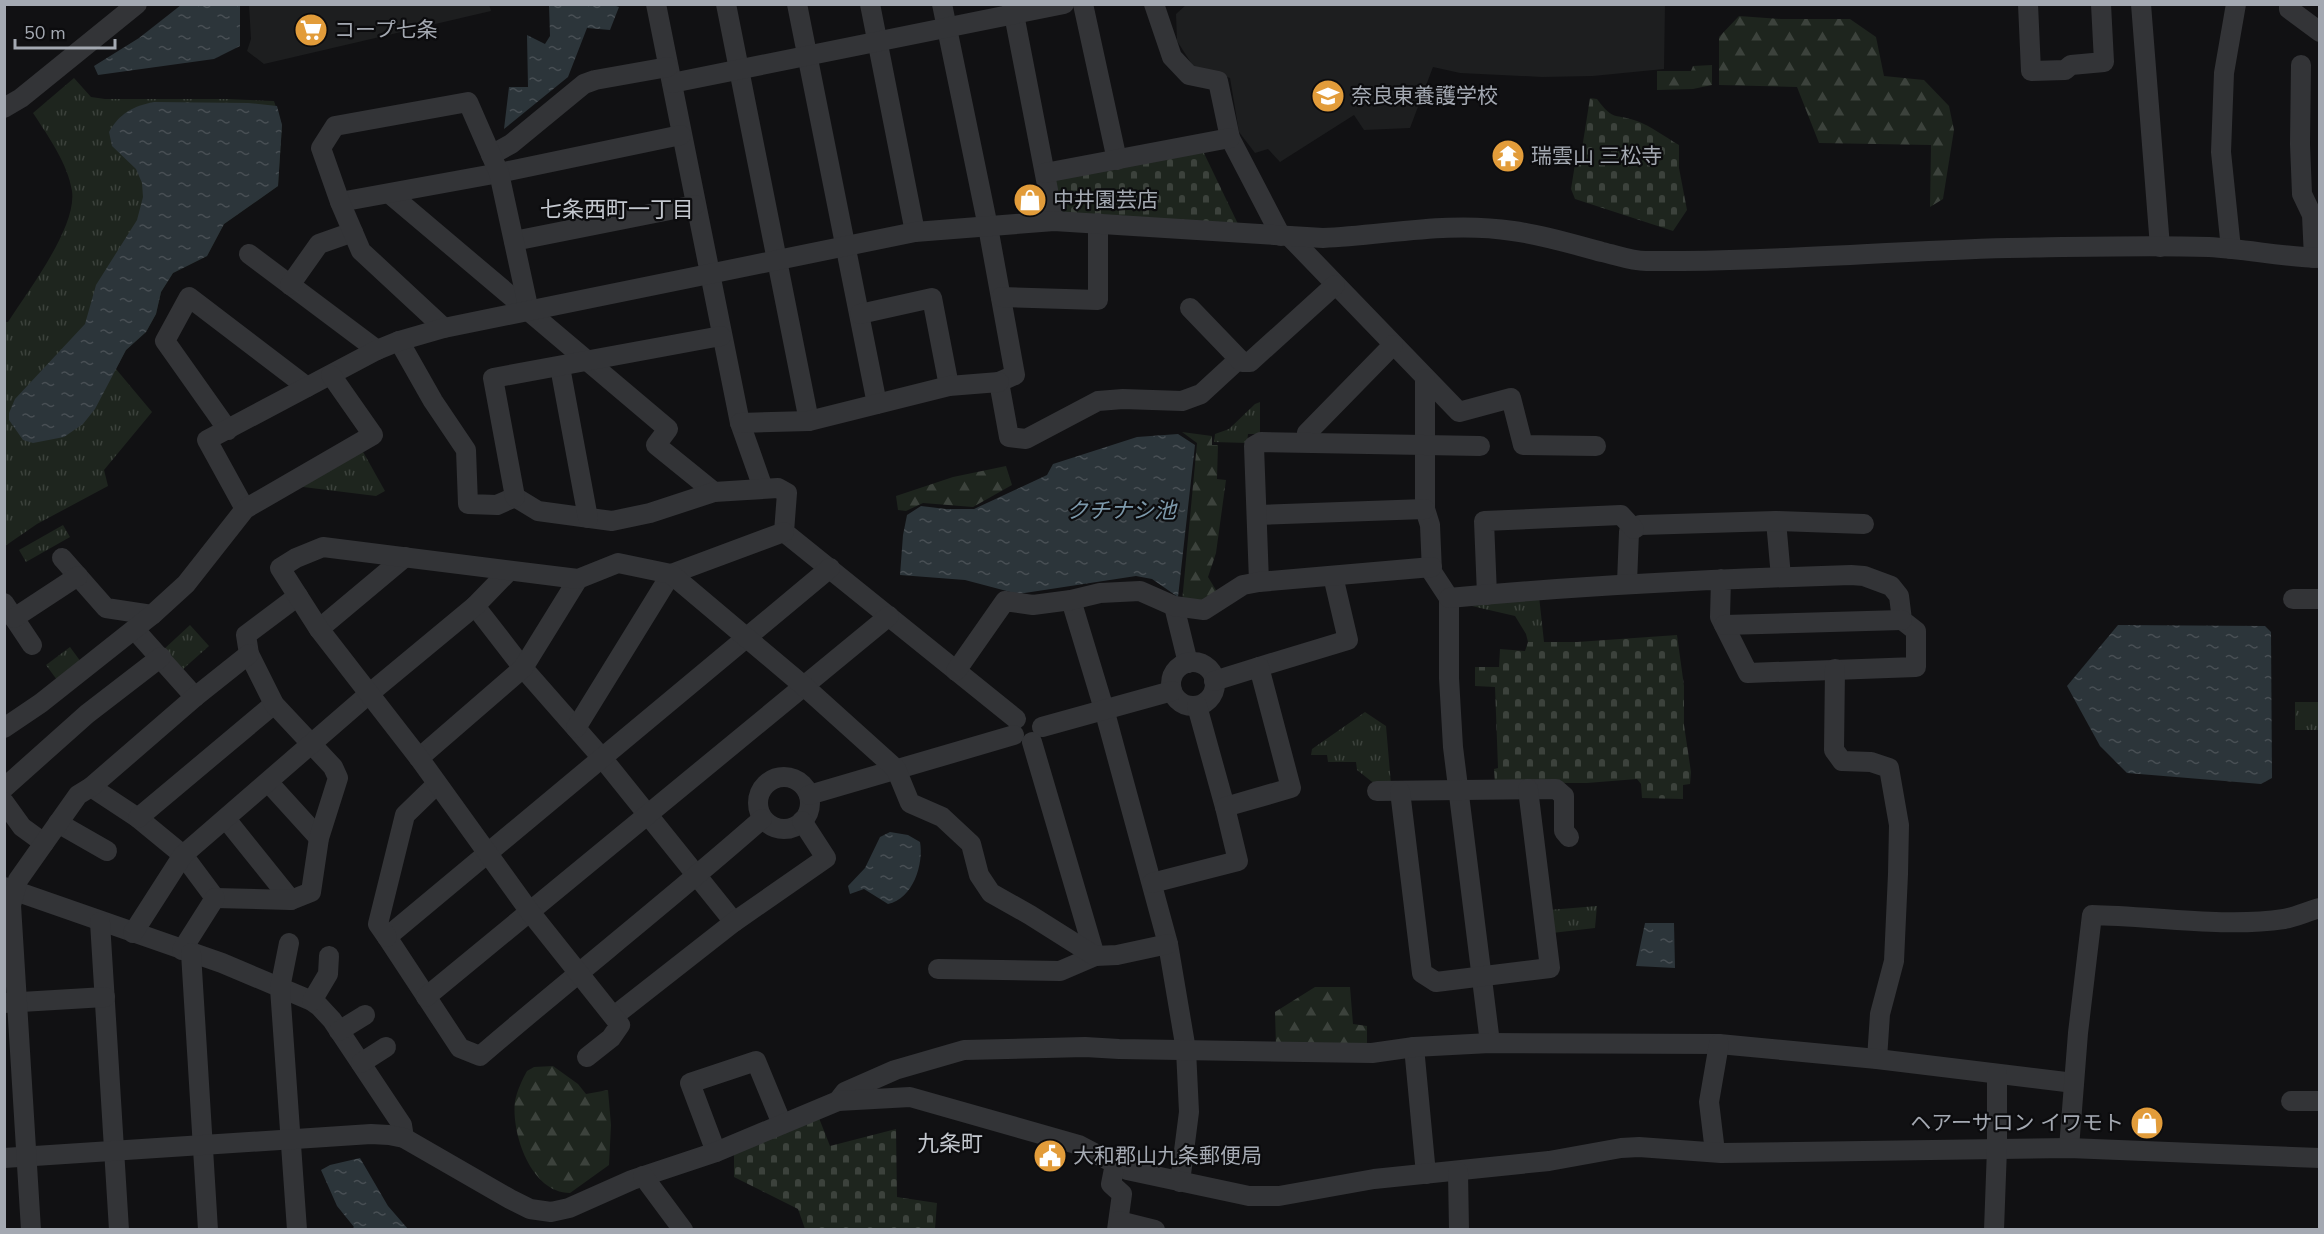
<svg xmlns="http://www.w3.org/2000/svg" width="2324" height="1234" font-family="'Nunito Sans','Noto Sans JP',sans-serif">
<defs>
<pattern id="forest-firs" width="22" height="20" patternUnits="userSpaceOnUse" patternTransform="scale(1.5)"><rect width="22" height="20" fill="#1e251e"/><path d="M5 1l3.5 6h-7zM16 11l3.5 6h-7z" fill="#3c423c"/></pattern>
<pattern id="cemetery-stones" width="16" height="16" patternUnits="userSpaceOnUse" patternTransform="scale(1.5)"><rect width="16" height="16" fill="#1e251e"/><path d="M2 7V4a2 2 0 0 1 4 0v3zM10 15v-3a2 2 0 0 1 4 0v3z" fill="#3c423c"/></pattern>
<pattern id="park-tufts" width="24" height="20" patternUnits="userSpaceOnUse" patternTransform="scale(1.5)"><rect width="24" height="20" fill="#1e251e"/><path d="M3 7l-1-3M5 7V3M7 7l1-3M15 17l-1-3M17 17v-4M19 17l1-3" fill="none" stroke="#3c423c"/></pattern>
<pattern id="water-ripples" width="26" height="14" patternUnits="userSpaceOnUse" patternTransform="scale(1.5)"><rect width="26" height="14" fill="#2c353a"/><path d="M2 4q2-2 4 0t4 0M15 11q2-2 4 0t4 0" fill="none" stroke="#484f54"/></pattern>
</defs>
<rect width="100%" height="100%" fill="#111113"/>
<!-- built -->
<g fill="#1d1e1f">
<polygon points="489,4 491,11 264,64 247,51 251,39 249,5"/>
<polygon points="1187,4 1665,5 1664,69 1593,76 1542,77 1460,73 1433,67 1410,128 1364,130 1354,115 1280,162 1268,149 1255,153 1239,132 1230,78 1193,66 1177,41 1176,14"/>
</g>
<!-- forest -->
<g fill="url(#forest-firs)">
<polygon points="1739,16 1781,19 1850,19 1876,37 1884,76 1924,80 1949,106 1954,130 1943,199 1930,207 1931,145 1819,143 1797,87 1719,85 1719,37"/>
<polygon points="1712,65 1712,85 1693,89 1657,90 1657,71 1691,71 1693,66"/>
<polygon points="1182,432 1212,436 1212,445 1218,445 1217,479 1226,480 1216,553 1208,577 1219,595 1201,604 1182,602 1197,443"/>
<polygon points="1006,466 1012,485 973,507 923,503 906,511 898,510 896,496 953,477"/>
<polygon points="1315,987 1350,987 1353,1024 1367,1026 1367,1048 1276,1047 1275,1012"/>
<path d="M553,1066l25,18 8,10 22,-4 3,35 -2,40 -39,28c-39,0 -59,-60 -55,-92 2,-10 7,-21 12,-30l7,-4z"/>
</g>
<!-- cemetery -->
<g fill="url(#cemetery-stones)">
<path d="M1590,98l7,1c17,23 18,14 40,22 14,5 28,16 42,24v23l8,42 -14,21 -98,-32 -4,-10 4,-25 5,-3z"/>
<polygon points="1202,149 1238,224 1058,213 1052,178"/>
<polygon points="1677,635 1684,686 1684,725 1691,772 1690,784 1683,785 1683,799 1642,798 1641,784 1637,779 1587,783 1495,783 1494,769 1498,768 1495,687 1475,686 1475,667 1499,667 1500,649 1525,651 1528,642 1577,642"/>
<polygon points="817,1113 830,1146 896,1129 897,1197 937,1203 935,1229 805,1229 798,1209 734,1177 734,1149"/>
</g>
<!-- park -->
<g fill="url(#park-tufts)">
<path d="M74,78l17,19 14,2h123l46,2 8,24 -4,61 -54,38 -17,32 -34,17 -12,19 -5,22 -10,18 -20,18 -10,19 36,43 -48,58 4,16 -71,38 -32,22v-224h3c20,-31 69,-95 64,-131 -4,-27 -24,-55 -39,-78z"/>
<polygon points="1260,402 1260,434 1248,434 1247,443 1214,442 1215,434 1229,429 1255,404"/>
<polygon points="362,450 385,491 376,496 295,486"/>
<polygon points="63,525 70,537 26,562 19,550"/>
<polygon points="1539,596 1544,642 1528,642 1526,634 1515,616 1463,604"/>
<polygon points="190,625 209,646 182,670 163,650"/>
<polygon points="70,647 81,662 57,680 46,665"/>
<rect x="2295" y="702" width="24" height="28"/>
<polygon points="1365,712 1386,726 1391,784 1376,785 1357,770 1356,762 1328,762 1327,755 1311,755 1312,749"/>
<polygon points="1597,906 1595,928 1552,933 1549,910"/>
</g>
<!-- water -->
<g fill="url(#water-ripples)">
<polygon points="181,5 240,5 240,46 214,59 98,75 94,66 139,38"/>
<polygon points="613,5 619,7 610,30 587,28 568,77 504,129 509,87 528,87 527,35 545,44 550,36 549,5"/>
<path d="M154,102l94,1 29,3 5,19 -4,61 -54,38 -17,32 -34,17 -12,19 -5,22 -10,18 -20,18 -31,59 -12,15 -19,13 -31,6 -10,-3 -14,-20v-7l6,-14 70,-75 11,-39 41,-65 6,-23 -1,-14 -6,-14 -24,-23 -3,-14c10,-18 24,-26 45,-30z"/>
<polygon points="1178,434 1195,445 1178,597 1152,579 1136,576 1018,594 965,580 900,575 903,535 907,515 921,506 946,509 974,509 1047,475 1053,464 1137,437"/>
<polygon points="2118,625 2265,626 2271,632 2272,778 2261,784 2127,773 2100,746 2067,686"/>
<path d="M890,832l18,3 12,7c4,22 -7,57 -32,62l-24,-15 -14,5 -2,-8 17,-18 15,-31z"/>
<polygon points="1645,923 1674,923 1675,968 1636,966"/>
<polygon points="360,1158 388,1206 408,1229 352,1229 354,1227 337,1206 321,1170 330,1165"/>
</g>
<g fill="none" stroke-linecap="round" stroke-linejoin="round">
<!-- minor -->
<g stroke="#333437" stroke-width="20">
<polyline points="656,4 740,423 763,488"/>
<polyline points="726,4 809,421"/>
<polyline points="797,4 877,404"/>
<polyline points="870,4 915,232"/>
<polyline points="942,4 988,227 1015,375 999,382 1009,437 1026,439 1098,401 1123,399 1182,401 1201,394 1239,359"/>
<polyline points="1012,4 1054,221"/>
<polyline points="1083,4 1117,160"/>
<polyline points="1154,4 1172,57 1189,75 1218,81 1230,138 1281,236"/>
<polyline points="2028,4 2031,71 2065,70 2071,65 2104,62 2101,4"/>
<polyline points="2141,4 2160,247"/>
<polyline points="2289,4 2289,9 2320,32"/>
<polyline points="2301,65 2300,144 2302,194 2312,215 2314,258"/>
<polyline points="672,83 1064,4"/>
<polyline points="4,108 21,98 137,4"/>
<polyline points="491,155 511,144 584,84 595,80 668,67"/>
<polyline points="1045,173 1230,138"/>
<polyline points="390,194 668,429 656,445 714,492"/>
<polyline points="340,202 499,173 681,135"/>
<polyline points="1289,236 1459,412 1511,398 1523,445 1596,446"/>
<polyline points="514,241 695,205"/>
<polyline points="2231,249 2221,152 2224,73 2236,4"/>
<polyline points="249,254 377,350"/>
<polyline points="290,285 319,244 353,232"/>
<polyline points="1001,297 1098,300 1098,223"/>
<polyline points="1190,308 1242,362 1250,362 1335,285"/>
<polyline points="860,314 932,298 949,386"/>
<polyline points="444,328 361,251 340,202 321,148 335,126 468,102 499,173 529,311"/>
<polyline points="399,341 433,401 466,450 468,504 497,505 515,497 538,511 612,521 650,513 714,492 778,488 787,493 784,532 1016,719"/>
<polyline points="560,367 588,518"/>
<polyline points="1425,379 1425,509 1430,525 1432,572 1449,598 1449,678 1453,747 1490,1043"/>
<polyline points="740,423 809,421 949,386 999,382"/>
<polyline points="228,430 165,341 189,297 307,387"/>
<polyline points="1308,442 1307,433 1393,345"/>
<polyline points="515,497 493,378 721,336"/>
<path d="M245,509l-38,-69 170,-90 22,-9 45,-13 471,-96 139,-11 269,17c65,-3 125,-17 190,-7 30,4 59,13 89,21 14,3 29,9 44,9 121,1 241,-10 362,-13 67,-1 135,-3 201,-1 37,2 74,10 111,11"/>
<polyline points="1257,515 1425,509"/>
<polyline points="1776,521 1781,577"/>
<polyline points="62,558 106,608 152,615"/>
<polyline points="1259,582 1254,446 1261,442 1480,446"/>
<polyline points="1627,583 1629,532 1640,525 1776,521 1864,524"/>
<polyline points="1487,595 1484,521 1621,515 1634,529"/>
<path d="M1449,598c135,-13 267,-19 402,-23l13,1 27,10 8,10 3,24 14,11v36l-168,6 -28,-56 1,-38"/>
<polyline points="2293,599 2320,599"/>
<polyline points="1071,600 1104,709 1168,944 1186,1050 1189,1112 1180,1182"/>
<polyline points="4,603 32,645"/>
<polyline points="475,606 523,668 603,759 734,922"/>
<polyline points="1174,606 1188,663"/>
<polyline points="14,618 78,576"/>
<polyline points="1724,625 1902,620"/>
<polyline points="319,629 405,557"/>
<polyline points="135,630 195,697"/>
<circle cx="1193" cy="684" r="22"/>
<polyline points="1259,667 1348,640 1333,576"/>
<polyline points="1835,669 1834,750 1842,761 1871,762 1889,768 1899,825 1898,874 1894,961 1880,1014 1877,1059"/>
<polyline points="956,671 1005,601 1033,605 1071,600 1100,593 1140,591 1174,606 1204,610 1243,585 1259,582 1432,567"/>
<polyline points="1197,706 1225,807"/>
<polyline points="1042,727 1172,691"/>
<polyline points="4,728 41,703 152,615 186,584 245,509 373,435 331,375"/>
<polyline points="576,728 671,574 784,532"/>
<polyline points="419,758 523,668 578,579"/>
<circle cx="784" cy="803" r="26"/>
<polyline points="269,783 319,838"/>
<polyline points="91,787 138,818 183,855 215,898"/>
<polyline points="4,788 87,714 161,657"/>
<polyline points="1377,791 1556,789 1564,796 1564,831 1569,837"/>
<polyline points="1400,791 1422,973 1436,982 1550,968 1528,789"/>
<polyline points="809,795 1014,735"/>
<polyline points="4,802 22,827 44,843"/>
<polyline points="138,818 274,704"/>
<polyline points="226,819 291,900"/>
<path d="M762,819c-92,81 -189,157 -282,237l-20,-8 -73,-111 443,-369"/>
<polyline points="58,823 107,851"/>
<polyline points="1152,883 1238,861 1225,807 1291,788 1259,667 1214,681"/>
<polyline points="4,887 222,963 312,1001 319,1006 332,1020 402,1125 404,1138"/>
<polyline points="215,898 291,900 311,892 319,838 338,778 333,767 274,704 249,654 246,635 298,596"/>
<polyline points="100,922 119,1230"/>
<polyline points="133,933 183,855 370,693 475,606 509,571"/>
<polyline points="387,937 378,924 405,815 437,784"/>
<polyline points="289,943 280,988 297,1230"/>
<polyline points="182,950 215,898"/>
<polyline points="191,953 208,1230"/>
<polyline points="938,969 1060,971 1095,956 1032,742"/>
<polyline points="426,997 889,616"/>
<polyline points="312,1001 328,974 329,956"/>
<polyline points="4,1003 105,997"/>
<polyline points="614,1016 734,922 826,858 802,821"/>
<polyline points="339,1031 365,1015"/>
<polyline points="1414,1047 1426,1174"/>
<polyline points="587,1057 611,1038 620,1025 530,912 419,758 319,629 280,568 296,558 323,547 578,579 618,563 671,574 805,687 896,769 910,803 942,817 971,844 979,875 991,893 1030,915 1095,956 1117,955 1168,944"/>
<polyline points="361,1063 386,1047"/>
<polyline points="838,1101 845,1092 895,1070 964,1050 1085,1047 1119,1049 1372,1053 1414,1047 1490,1043 1719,1044 1877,1059 2074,1083"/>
<polyline points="2291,1101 2320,1101"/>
<path d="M2069,1148l9,-115 14,-118c61,1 132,13 192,4 12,-2 24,-8 36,-11"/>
<polyline points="716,1152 690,1083 756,1061 782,1124"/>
<polyline points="1715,1152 1709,1102 1719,1044"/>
<polyline points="4,1158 371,1134 389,1135 404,1138 510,1199 530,1209 551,1212 569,1208 632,1180 716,1152 838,1101 910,1097 1079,1145 1127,1170 1249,1196 1279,1196 1374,1179 1549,1161 1621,1148 1639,1147 1721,1153 2069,1148 2320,1158"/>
<polyline points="1115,1164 1111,1184 1122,1194 1117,1230"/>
<polyline points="1458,1172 1459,1230"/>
<polyline points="643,1176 683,1230"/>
<polyline points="1119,1221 1155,1230"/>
<polyline points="31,1230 11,905 18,880 78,795 91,787 195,697 249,654"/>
<polyline points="1994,1230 1997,1148 1997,1074"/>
</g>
</g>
<!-- icons -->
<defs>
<g id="supermarket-disc" transform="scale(1.725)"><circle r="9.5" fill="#e29c3a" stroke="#0c0c0e"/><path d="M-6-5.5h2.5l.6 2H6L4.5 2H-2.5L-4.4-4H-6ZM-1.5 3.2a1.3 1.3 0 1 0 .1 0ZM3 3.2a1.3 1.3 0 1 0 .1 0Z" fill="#fff"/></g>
<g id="school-disc" transform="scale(1.725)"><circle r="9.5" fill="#e29c3a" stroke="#0c0c0e"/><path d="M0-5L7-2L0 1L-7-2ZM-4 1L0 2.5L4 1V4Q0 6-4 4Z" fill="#fff"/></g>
<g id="temple-disc" transform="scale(1.725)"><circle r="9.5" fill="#e29c3a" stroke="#0c0c0e"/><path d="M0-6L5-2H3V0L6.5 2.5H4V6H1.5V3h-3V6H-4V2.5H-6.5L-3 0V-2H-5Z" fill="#fff"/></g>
<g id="shop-disc" transform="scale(1.725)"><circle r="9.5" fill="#e29c3a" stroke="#0c0c0e"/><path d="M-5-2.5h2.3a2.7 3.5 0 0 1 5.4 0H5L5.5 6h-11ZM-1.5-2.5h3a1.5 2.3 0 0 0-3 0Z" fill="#fff"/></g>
<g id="civic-disc" transform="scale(1.725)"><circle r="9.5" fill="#e29c3a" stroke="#0c0c0e"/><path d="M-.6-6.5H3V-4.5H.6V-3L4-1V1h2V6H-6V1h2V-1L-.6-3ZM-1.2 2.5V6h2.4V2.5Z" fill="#fff"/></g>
</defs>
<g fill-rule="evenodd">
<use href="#supermarket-disc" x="311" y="30"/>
<use href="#school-disc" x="1328" y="96"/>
<use href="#temple-disc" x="1508" y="156"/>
<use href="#shop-disc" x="1030" y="200"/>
<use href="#shop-disc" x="2147" y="1123"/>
<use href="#civic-disc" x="1050" y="1156"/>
</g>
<g text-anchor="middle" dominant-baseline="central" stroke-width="4.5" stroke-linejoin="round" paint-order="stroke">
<!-- poi labels -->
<g font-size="21" fill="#a4a9b2" stroke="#0c0c0e" text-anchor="start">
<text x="334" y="30">コープ七条</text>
<text x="1351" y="96">奈良東養護学校</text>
<text x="1531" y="156">瑞雲山 三松寺</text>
<text x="1053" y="200">中井園芸店</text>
<text x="2124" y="1123" text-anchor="end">ヘアーサロン イワモト</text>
<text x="1073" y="1156">大和郡山九条郵便局</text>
</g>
<!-- neighbourhood labels -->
<g font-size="22" fill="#c4c8cf" stroke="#0c0c0e">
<text x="617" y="210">七条西町一丁目</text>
<text x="950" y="1144">九条町</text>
</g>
<!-- water labels -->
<g font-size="22" font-style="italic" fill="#7d99ab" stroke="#0c0c0e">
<text x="1121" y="511">クチナシ池</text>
</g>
</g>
<!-- border -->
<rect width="2324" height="1234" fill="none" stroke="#a4a9b2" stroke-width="12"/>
<!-- scale -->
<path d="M15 39v9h100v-9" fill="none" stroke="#a4a9b2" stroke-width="3"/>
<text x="24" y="39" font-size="18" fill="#a4a9b2" stroke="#0c0c0e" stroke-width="4.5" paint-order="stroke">50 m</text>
</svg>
